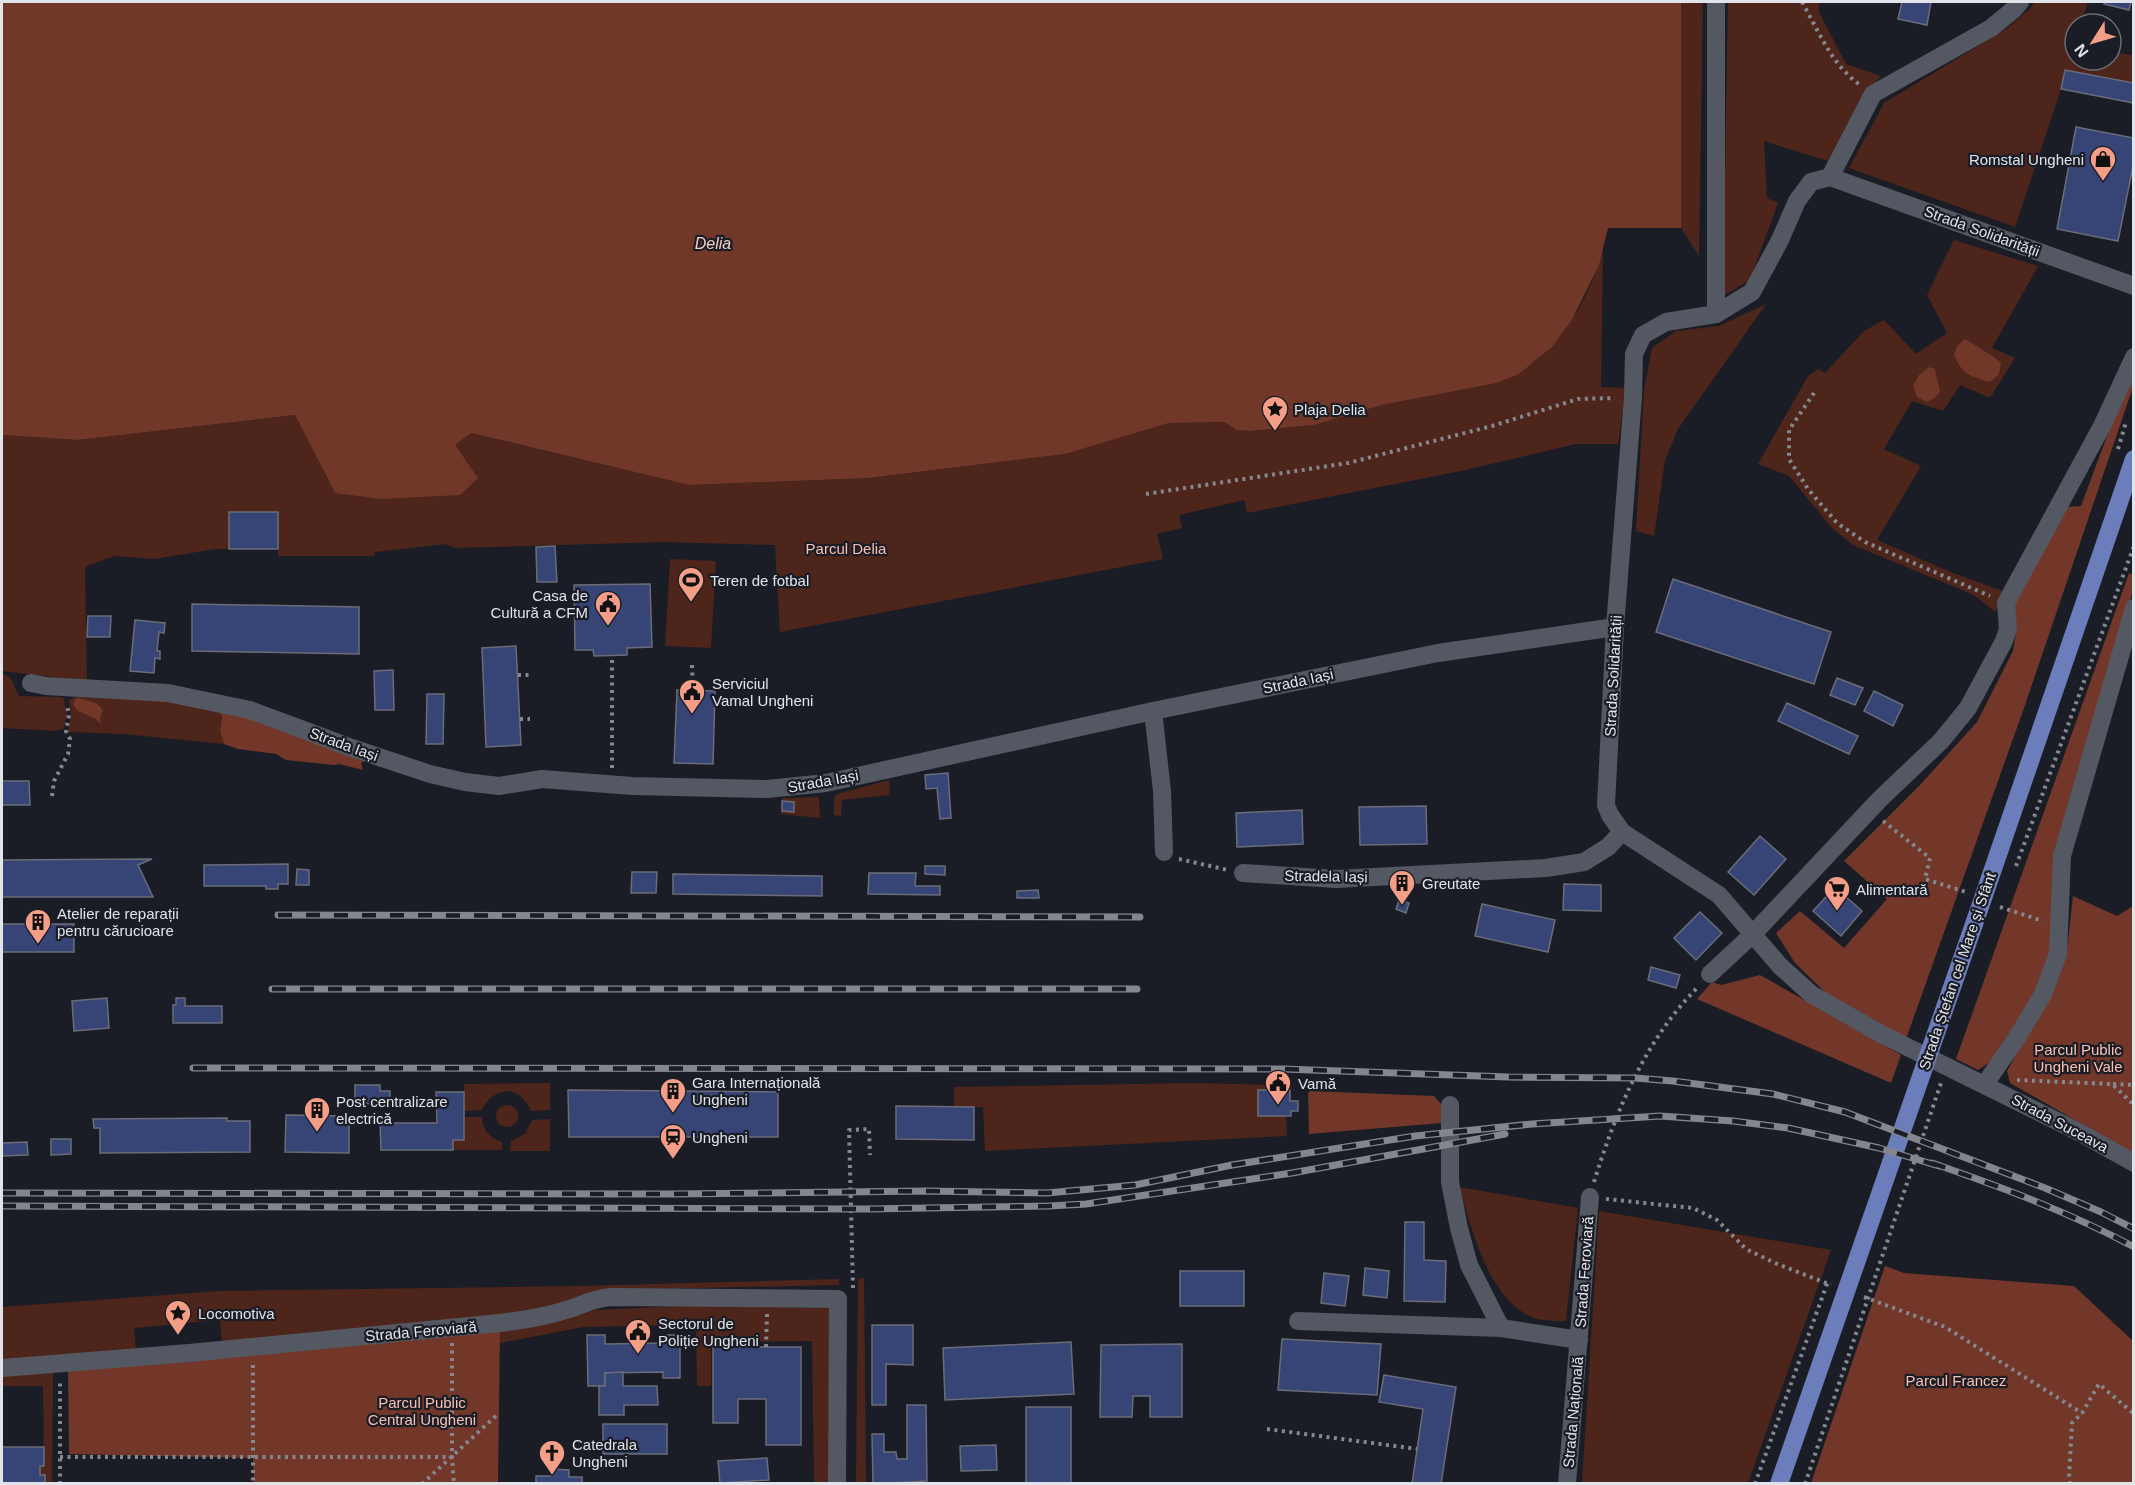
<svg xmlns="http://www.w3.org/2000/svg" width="2135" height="1485" font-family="Arial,sans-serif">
<rect width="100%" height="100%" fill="#1a1d25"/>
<!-- green -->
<g fill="#4e251b">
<polygon points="1681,2 1703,2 1699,256 1681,228"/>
<polygon points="1728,2 1819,2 1819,12 1846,64 1881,76 1861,98 1828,161 1764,141 1767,198 1778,203 1750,280 1723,296"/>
<polygon points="2034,2 2088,2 2081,24 2075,24 2075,60 2111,60 2111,52 2133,55 2133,83 2065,70 2061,89 2015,227 1849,168 1884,103 2003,31 2031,8"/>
<polygon points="1954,240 2038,266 1992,348 2015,358 1990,398 1960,385 1943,411 1912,401 1884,449 1921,466 1877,540 1953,573 2006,592 1995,612 1974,595 1853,545 1831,527 1789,476 1758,464 1808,376 1818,369 1825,373 1864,331 1884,320 1916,354 1947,333 1927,295"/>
<path d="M1603,250l-2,137 25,1 -8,56h-42l-115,27 -214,42 -3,-13 -65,15 3,13 -25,6 6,25 -383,73 -5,-87 -112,-3 -208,6 -10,-4 -70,8 -1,4h-96v-44h-48l-1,37h-13l-62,10 -40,-3 -29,11 2,114 -85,-10v-236l76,5 217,-25 40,78 120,-48 15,-12 219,52 179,-7 197,-24 104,-31 55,-1 13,8 12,1 65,-6 68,-20 115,-22c56,-20 90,-77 106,-133z"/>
<polygon points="1766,304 1678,429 1665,460 1654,536 1636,531 1644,390 1652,348 1676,331 1719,326"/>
<polygon points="670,559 716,561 711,648 665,646"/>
<path d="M2,674c12,2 11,12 17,22l43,1 2,2 3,16 -4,14 -7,2 -54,-3z"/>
<polygon points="77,696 148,697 222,710 220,731 224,744 123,734 70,732 68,730 71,717 69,700"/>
<polygon points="889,780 890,795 842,800 841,816 834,815 834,798 837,794"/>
<polygon points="819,797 820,818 781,814 782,798"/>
<path d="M550,1083v27l-19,1c-10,-26 -37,-26 -49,-1l-18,1v-27z"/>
<polygon points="1192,1083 1283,1085 1283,1090 1258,1090 1258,1116 1286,1116 1287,1136 985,1151 983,1107 954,1107 954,1087"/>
<circle cx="507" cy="1116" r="11"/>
<path d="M464,1117h18c0,13 8,21 20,25v8h-49v-10z"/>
<polygon points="550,1119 550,1151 510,1151 511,1141 525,1134 532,1120"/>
<path d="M1459,1187l119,21 -12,113c-9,0 -19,0 -28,-2 -49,-14 -66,-90 -79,-132z"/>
<polygon points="1599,1211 1831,1250 1748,1483 1582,1483"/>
<polygon points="864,1278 866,1483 856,1484 858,1279"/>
<polygon points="839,1279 839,1285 603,1290 536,1312 222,1343 220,1320 134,1328 136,1351 2,1363 2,1307 220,1291 580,1286"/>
<polygon points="682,1306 829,1308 829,1483 814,1483 812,1341 711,1342 711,1386 697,1386 696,1325 583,1327 500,1343 500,1331 596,1310"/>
<polygon points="53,1371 52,1483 45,1483 45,1475 40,1475 40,1466 44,1466 43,1386 2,1386 2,1373"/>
</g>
<!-- forest -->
<g fill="#723729">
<polygon points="2133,375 2133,387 2024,708 1906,1039 1827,994 1795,963 1776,933 1800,911 1844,948 1887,899 1844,861 1920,785 1977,722 2013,651 2017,626 2011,607 2064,507 2081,506 2107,436"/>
<polygon points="2129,573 2133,575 2133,590 2056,855 2052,959 2038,990 1998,1057 1978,1070 1956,1059"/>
<polygon points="78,698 96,703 103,710 100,718 101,724 96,719 78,711 73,705 74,701"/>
<polygon points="218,711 250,716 363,761 361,764 363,770 339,764 334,765 286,760 276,754 238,749 224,744 220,731 222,716"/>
<polygon points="2073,896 2117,916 2133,906 2133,1153 2010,1083 2007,1071 2056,981 2067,950"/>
<polygon points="1760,975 1901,1055 1891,1083 1697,999 1712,982 1721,985"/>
<polygon points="1310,1091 1434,1096 1441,1104 1442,1123 1309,1134 1308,1093"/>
<polygon points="1885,1266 1904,1273 2074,1286 2133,1341 2133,1483 1811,1483"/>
<polygon points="500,1331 498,1483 254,1483 253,1458 69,1454 68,1371"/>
</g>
<!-- water -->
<g fill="#713728">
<polygon points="2,2 1681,2 1681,228 1608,228 1599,265 1572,320 1552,347 1519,374 1497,383 1382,405 1314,425 1249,431 1237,430 1224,422 1169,423 1065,454 868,478 689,485 471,433 455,445 478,478 460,495 382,499 335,493 295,415 78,440 2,435"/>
<path d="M1965,339l29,18 7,6 -2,11 -9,8c-19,-5 -28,-8 -36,-27l3,-9z"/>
<polygon points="1929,367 1935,369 1940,392 1935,398 1927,402 1917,397 1913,386 1919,375"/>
</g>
<!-- building -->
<g fill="#364476" stroke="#6a6d78" stroke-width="1.5">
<polygon points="1902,2 1931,2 1927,25 1898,19"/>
<polygon points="2105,2 2131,2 2129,10 2104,4"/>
<polygon points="2065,70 2134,83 2134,103 2061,89"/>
<polygon points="2076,127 2134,138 2134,161 2118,241 2057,229"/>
<rect x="229" y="512" width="49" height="37"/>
<polygon points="555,546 557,582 537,582 536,547"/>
<polygon points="1673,579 1831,632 1814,684 1656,632"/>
<polygon points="650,584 652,647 627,648 627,655 594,656 593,650 575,650 574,585"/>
<polygon points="192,604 359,607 359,654 192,651"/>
<polygon points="88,616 111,616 110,637 87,637"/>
<polygon points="135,620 165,623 164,633 159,632 157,651 160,651 160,659 155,658 154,673 130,671"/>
<polygon points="516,646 521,745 486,747 482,648"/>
<polygon points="393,670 394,710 375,710 374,671"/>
<polygon points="1837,678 1863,688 1855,705 1830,695"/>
<polygon points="677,690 715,691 713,764 674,763"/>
<polygon points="1874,691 1903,705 1893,726 1864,711"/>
<polygon points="427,694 444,694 443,744 426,744"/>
<polygon points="1787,703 1858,736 1849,754 1778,721"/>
<polygon points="948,773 951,818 940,819 937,788 926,789 925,775"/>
<polygon points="2,781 29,781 30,805 2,805"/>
<polygon points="782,801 794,802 794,812 782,811"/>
<polygon points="1426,806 1427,844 1360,845 1359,807"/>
<polygon points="1302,810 1303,844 1237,847 1236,813"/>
<polygon points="1760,836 1786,859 1754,895 1728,872"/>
<polygon points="152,859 138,865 153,897 2,897 2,860"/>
<polygon points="288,864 288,884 278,884 278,889 266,889 266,886 204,886 204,865"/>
<polygon points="925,866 945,866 945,875 925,874"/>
<polygon points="297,869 309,870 309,885 296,885"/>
<polygon points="632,872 657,872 656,893 631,893"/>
<polygon points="869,873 916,873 915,886 940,886 940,895 868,894"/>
<polygon points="673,874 822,876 822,896 673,894"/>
<polygon points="1564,884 1601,885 1601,911 1563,910"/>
<polygon points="1835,887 1862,911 1841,936 1813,911"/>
<polygon points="1038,890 1039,898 1017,898 1017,891"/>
<polygon points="1399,900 1409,903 1406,913 1396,909"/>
<polygon points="1482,904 1555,920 1548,952 1475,936"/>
<polygon points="1700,912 1722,933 1696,960 1674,938"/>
<rect x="2" y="924" width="72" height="28"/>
<polygon points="1651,967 1680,975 1676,988 1648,980"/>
<polygon points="107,998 109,1028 74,1031 72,1001"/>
<polygon points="176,998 185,998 185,1006 222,1006 222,1023 173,1023 173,1005 176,1005"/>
<polygon points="355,1085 380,1085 380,1091 390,1091 390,1099 380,1099 380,1104 355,1103"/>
<polygon points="568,1090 778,1092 778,1137 569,1137"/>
<polygon points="1258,1090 1290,1090 1290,1101 1298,1101 1298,1111 1291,1111 1291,1116 1258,1116"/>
<polygon points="436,1092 464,1092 464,1140 453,1140 453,1150 381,1150 380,1123 437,1123"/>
<polygon points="896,1106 974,1107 974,1140 896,1139"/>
<polygon points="286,1115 349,1116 349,1153 285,1152"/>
<polygon points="227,1118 227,1121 250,1121 250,1152 100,1153 100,1128 94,1128 93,1119"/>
<polygon points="51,1139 71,1139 71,1154 51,1155"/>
<polygon points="27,1142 28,1155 2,1156 2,1143"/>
<polygon points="1405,1222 1424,1222 1424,1260 1446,1261 1445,1302 1404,1301"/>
<polygon points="1365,1268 1389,1271 1387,1298 1363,1295"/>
<rect x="1180" y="1271" width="64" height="35"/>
<polygon points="1324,1273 1349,1276 1345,1306 1321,1303"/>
<polygon points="872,1325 913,1325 913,1365 886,1364 886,1405 872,1405"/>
<polygon points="587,1335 605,1335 605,1344 666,1343 665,1335 680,1335 680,1378 663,1378 663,1372 605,1373 605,1386 588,1386"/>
<polygon points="1282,1339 1381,1344 1377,1395 1278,1390"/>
<polygon points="1071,1342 1074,1394 945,1400 943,1348"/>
<polygon points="1182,1344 1182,1417 1150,1417 1150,1396 1133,1396 1132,1417 1100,1417 1101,1345"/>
<polygon points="713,1347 801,1347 801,1445 766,1445 766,1399 738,1399 738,1423 713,1423"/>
<polygon points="623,1372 623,1386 657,1386 658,1405 624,1405 624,1415 599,1415 599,1386 605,1386 605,1373"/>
<polygon points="1384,1375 1456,1387 1441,1484 1412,1484 1423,1409 1379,1402"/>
<polygon points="907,1405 926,1405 927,1481 873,1484 872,1434 884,1434 884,1452 896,1452 897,1459 907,1459"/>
<rect x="1026" y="1407" width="45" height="77"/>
<rect x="603" y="1424" width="64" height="30"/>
<polygon points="996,1445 997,1470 961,1471 960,1446"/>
<polygon points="2,1447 44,1447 44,1466 40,1466 40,1475 45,1475 45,1484 2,1484"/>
<polygon points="767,1458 769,1480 720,1483 718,1461"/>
<polygon points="553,1469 569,1470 569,1477 582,1477 582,1484 536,1484 536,1476 553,1476"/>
</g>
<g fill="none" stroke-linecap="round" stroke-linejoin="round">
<!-- path -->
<g stroke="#85888e" stroke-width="4" stroke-dasharray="3 4.5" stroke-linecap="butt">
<path d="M1802,2c17,30 30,63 58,83"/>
<polyline points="1814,393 1789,430 1789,459 1808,489 1837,523 1865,542 1990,596"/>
<polyline points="2118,449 2126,422"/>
<polyline points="1146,494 1348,463 1492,426 1578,399 1615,398"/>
<polyline points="692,665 693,690"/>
<polyline points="518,675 529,675"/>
<polyline points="520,719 530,719"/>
<polyline points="612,768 612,656"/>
<polyline points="52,796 54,781 68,754 70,739 66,731 69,715 67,705"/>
<polyline points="1883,821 1930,858 1925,879 1969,893"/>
<polyline points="1179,859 1228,870"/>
<polyline points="2016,866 2134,546"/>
<polyline points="2000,907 2043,921"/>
<polyline points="2017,1080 2112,1084 2134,1105"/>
<polyline points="2113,1084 2134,1085"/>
<path d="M1594,1182c22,-71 51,-142 104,-195"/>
<polyline points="1606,1199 1693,1208 1717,1220 1746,1249 1775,1263 1831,1285"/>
<polyline points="853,1288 849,1130 869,1129 870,1155"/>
<polyline points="1864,1297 1945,1327 2082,1413"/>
<polyline points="452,1343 452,1457 454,1484"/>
<polyline points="766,1347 767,1314"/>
<polyline points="253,1365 253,1484"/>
<polyline points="1267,1429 1417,1449"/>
<polyline points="60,1457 452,1457"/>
<polyline points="60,1484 60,1379"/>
<polyline points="422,1484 499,1413"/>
<polyline points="1755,1484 1828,1281"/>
<polyline points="1805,1484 1941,1083"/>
<polyline points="2070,1484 2069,1478 2072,1423 2082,1413 2099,1384 2134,1414"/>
</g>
<!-- minor -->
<g stroke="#545862" stroke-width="18">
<polyline points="1716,2 1716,314"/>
<polyline points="1830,177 1873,94 1991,28 2013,10 2020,2"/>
<polyline points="2134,286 1830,177 1811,182 1797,201 1780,240 1752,292 1716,314 1666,322 1643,335 1634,354 1633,397 1615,627 1606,805 1610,815 1622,832 1719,895 1780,966 1811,994 1881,1034 2077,1131 2134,1163"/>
<polyline points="31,683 46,686 168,693 250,710 349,747 430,774 465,782 499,786 542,779 632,786 767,789 826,783 1153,711 1438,653 1615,627"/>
<polyline points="1153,711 1162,791 1164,852"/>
<polyline points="1243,873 1336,879 1546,868 1584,862 1608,847 1622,832"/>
<polyline points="1710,974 1752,935 1880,799 1941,741 1968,708 2004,641 2008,629 2006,603 2102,426 2134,357"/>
<polyline points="1985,1084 2018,1036 2043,994 2058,954 2062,856 2134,608"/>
<polyline points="1450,1105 1450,1182 1459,1228 1469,1265 1501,1328"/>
<polyline points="1298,1321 1501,1328 1579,1340"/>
<path d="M2,1368l187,-15 301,-29c26,-3 51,-6 76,-14 18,-5 24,-11 45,-13l227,2 -1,185"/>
<polyline points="1567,1484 1590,1197"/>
</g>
<!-- major -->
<polyline stroke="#6b7dba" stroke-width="18" points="1779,1484 1981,904 2134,459"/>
<!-- rail casing -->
<g stroke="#83868c" stroke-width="7">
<g id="rail">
<polyline points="278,915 1140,917"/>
<polyline points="272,989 1137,989"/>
<polyline points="193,1068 1283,1069 1508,1077 1635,1078 1673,1081 1773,1094 1845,1112 2045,1188 2101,1212 2134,1229"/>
<path d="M1932,1163c69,24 137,49 202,84"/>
<polyline points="2,1193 674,1194 926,1191 1047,1193 1135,1185 1232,1165 1415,1136 1532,1124 1660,1116 1733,1121 1788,1128 1879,1148 1939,1166"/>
<polyline points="2,1206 867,1209 1049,1206 1086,1204 1292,1173 1505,1134"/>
</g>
</g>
<!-- rail -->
<use href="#rail" stroke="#1a1d25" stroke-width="4.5" stroke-dasharray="14" stroke-linecap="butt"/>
</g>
<!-- icons -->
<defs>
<g id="shop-pin" transform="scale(1.35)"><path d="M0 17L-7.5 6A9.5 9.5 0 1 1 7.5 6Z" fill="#f49e88" stroke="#1a1d25"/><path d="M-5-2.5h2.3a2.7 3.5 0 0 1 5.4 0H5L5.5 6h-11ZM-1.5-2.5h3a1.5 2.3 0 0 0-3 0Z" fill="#111"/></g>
<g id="sight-pin" transform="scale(1.35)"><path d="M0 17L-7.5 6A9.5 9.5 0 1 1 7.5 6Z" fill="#f49e88" stroke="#1a1d25"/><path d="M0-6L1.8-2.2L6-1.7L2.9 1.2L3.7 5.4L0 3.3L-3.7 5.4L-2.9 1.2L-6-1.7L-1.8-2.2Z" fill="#111"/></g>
<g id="stadium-pin" transform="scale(1.35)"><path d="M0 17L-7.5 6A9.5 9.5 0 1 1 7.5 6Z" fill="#f49e88" stroke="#1a1d25"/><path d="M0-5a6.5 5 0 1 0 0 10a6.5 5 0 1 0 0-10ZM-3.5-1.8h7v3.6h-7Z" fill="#111"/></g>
<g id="civic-pin" transform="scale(1.35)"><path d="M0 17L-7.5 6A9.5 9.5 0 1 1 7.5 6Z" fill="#f49e88" stroke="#1a1d25"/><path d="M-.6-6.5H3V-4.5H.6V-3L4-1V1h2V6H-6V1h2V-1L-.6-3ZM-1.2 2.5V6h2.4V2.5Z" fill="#111"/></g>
<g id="building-pin" transform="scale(1.35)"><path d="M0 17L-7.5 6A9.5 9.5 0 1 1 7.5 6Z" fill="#f49e88" stroke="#1a1d25"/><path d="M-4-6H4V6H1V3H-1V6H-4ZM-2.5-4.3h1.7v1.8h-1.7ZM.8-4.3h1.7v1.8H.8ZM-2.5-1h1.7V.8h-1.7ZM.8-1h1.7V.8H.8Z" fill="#111"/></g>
<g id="supermarket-pin" transform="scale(1.35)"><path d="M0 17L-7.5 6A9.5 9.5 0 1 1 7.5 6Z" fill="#f49e88" stroke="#1a1d25"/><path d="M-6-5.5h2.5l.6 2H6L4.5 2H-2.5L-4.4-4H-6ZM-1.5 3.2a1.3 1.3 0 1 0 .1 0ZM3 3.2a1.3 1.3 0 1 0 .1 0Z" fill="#111"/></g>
<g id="station-pin" transform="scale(1.35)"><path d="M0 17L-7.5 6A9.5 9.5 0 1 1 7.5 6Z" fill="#f49e88" stroke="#1a1d25"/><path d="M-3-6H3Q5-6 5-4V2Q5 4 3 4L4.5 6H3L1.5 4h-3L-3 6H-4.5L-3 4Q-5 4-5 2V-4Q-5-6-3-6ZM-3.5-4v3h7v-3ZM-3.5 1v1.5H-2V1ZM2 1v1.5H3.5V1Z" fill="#111"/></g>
<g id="church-pin" transform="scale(1.35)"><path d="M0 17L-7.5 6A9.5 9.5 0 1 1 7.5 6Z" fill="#f49e88" stroke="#1a1d25"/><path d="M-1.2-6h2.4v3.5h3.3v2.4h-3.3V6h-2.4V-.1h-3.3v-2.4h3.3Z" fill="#111"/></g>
</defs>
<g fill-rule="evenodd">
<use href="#shop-pin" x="2103" y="159"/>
<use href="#sight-pin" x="1275" y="409"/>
<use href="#stadium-pin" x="691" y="580"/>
<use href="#civic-pin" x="608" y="604"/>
<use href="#civic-pin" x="692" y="692"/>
<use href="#building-pin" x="1402" y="883"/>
<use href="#supermarket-pin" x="1837" y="889"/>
<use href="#building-pin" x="38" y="922"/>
<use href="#civic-pin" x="1278" y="1083"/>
<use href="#building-pin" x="673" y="1091"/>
<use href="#building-pin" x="317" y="1110"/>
<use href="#station-pin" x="673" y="1137"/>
<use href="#sight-pin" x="178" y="1313"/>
<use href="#civic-pin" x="638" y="1332"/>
<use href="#church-pin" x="552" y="1453"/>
</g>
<g text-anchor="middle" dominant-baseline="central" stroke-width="4.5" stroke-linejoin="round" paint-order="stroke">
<!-- poi labels -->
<g font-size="15" fill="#e1e4e9" stroke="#1a1d25" text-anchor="start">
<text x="2084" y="159" text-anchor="end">Romstal Ungheni</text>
<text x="1294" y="409">Plaja Delia</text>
<text x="710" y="580">Teren de fotbal</text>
<text x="588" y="595" text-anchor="end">Casa de<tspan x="588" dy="17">Cultură a CFM</tspan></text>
<text x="712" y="683">Serviciul<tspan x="712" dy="17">Vamal Ungheni</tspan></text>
<text x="1422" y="883">Greutate</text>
<text x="1856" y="889">Alimentară</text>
<text x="57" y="913">Atelier de reparații<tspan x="57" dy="17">pentru cărucioare</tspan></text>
<text x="692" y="1082">Gara Internațională<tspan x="692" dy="17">Ungheni</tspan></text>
<text x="1298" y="1083">Vamă</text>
<text x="336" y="1101">Post centralizare<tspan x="336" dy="17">electrică</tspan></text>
<text x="692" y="1137">Ungheni</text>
<text x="198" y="1313">Locomotiva</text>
<text x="658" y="1323">Sectorul de<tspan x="658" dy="17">Poliție Ungheni</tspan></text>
<text x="572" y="1444">Catedrala<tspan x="572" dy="17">Ungheni</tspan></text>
</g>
<!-- street labels -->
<g font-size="15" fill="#e1e4e9" stroke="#1a1d25">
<text transform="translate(1982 231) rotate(20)">Strada Solidarității</text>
<text transform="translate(1613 676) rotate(-87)">Strada Solidarității</text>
<text transform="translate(1298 681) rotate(-12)">Strada Iași</text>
<text transform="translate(344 744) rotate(20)">Strada Iași</text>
<text transform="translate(823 781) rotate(-10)">Strada Iași</text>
<text transform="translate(1326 876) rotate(1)">Stradela Iași</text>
<text transform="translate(1957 971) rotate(-71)">Strada Ștefan cel Mare și Sfânt</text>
<text transform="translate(2060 1123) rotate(28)">Strada Suceava</text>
<text transform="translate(1584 1272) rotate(-86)">Strada Feroviară</text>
<text transform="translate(421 1331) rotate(-5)">Strada Feroviară</text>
<text transform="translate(1573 1412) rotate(-85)">Strada Națională</text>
</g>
<!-- park labels -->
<g font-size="15" fill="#fac0b1" stroke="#1a1d25">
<text x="846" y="548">Parcul Delia</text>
<text x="2078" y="1049">Parcul Public<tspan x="2078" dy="17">Ungheni Vale</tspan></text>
<text x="1956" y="1380">Parcul Francez</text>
<text x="422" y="1402">Parcul Public<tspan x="422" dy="17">Central Ungheni</tspan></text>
</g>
<!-- water labels -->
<g font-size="16" font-style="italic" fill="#f5cec4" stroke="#1a1d25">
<text x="713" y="243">Delia</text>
</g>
</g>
<!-- border -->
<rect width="2135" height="1485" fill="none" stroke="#e1e4e9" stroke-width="6"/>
<!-- north arrow -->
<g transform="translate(2093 42) rotate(233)"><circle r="28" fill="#1a1d25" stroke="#6a6d73" stroke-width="1.5"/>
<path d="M0-4.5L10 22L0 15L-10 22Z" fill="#f49e88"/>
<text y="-9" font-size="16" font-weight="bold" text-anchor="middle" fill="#e1e4e9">N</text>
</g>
</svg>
